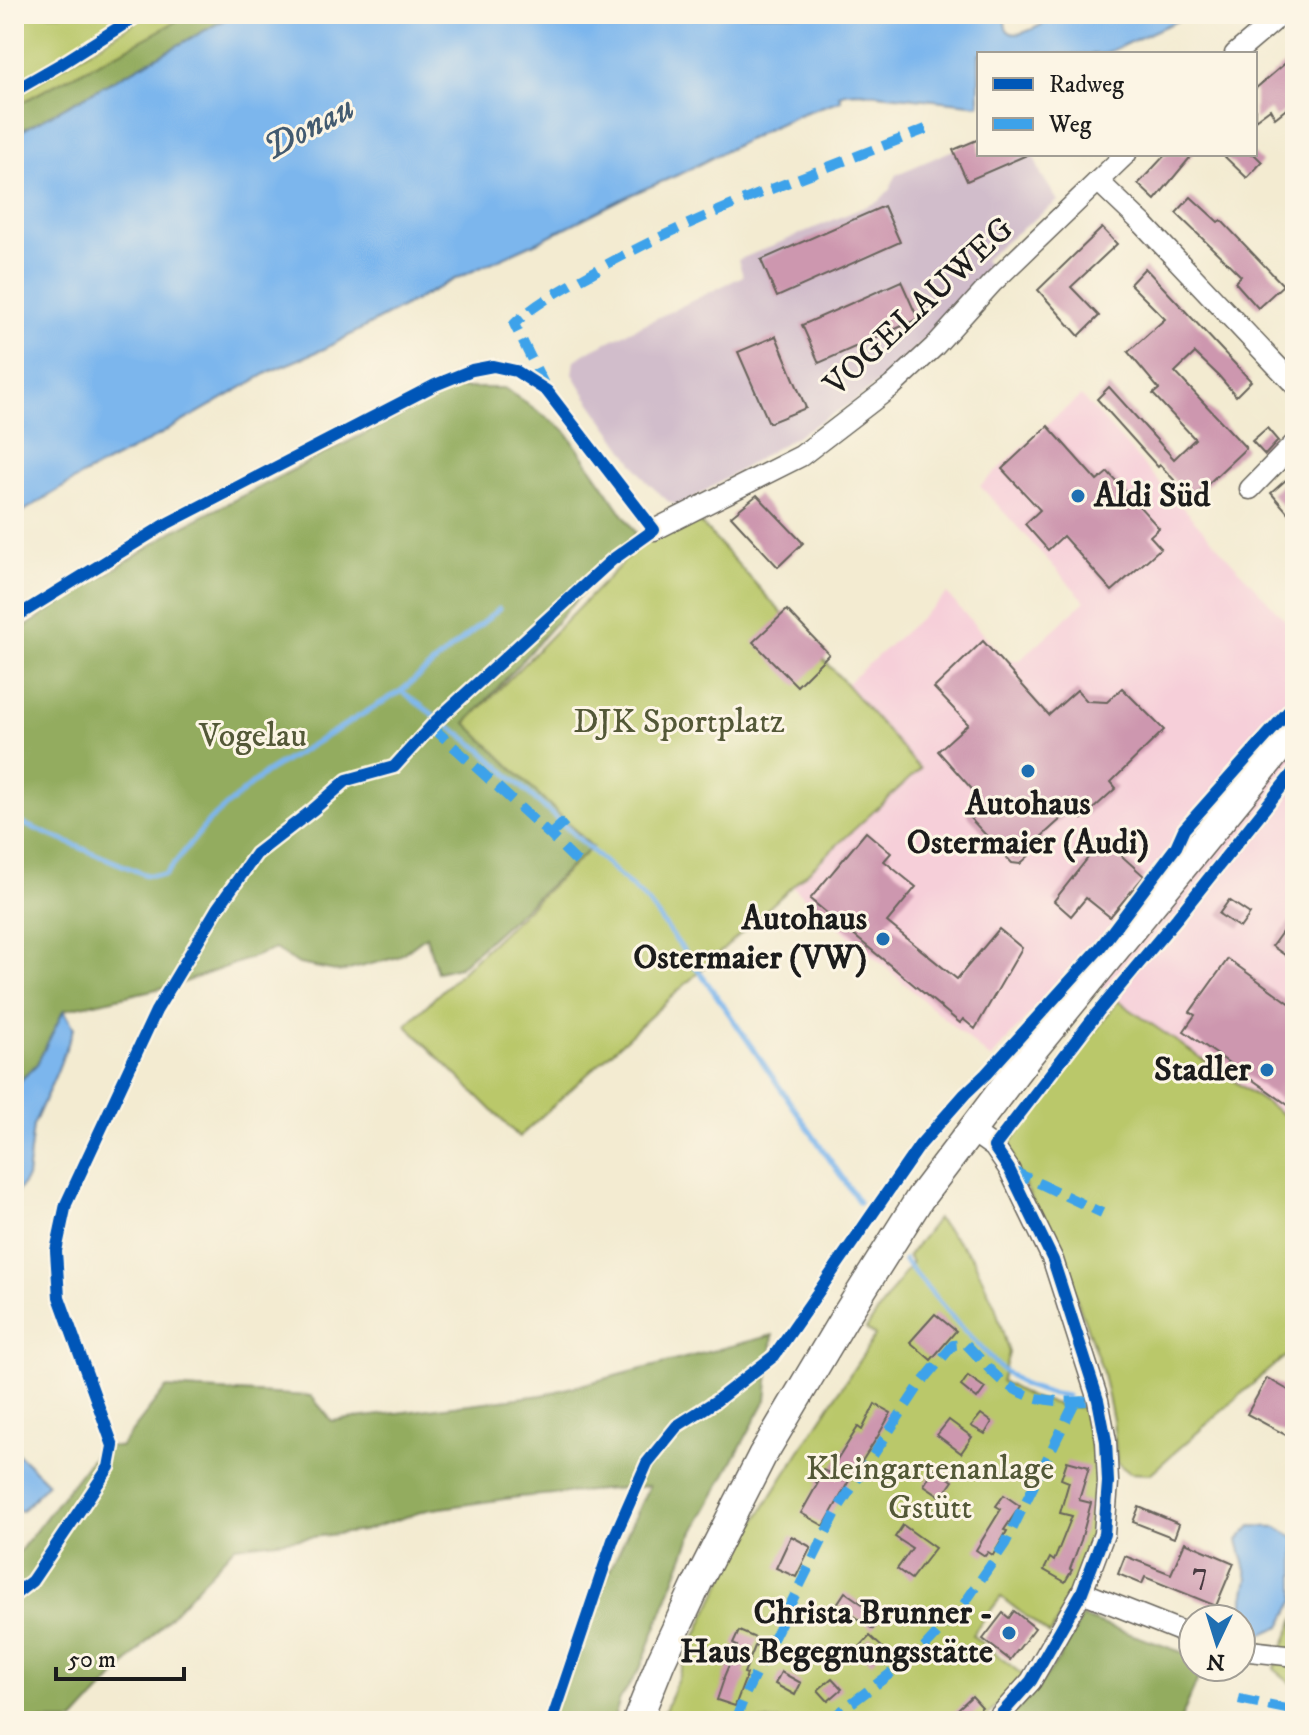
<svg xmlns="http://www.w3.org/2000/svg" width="1309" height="1735" font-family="'IM FELL DW Pica',serif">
<rect width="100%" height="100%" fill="#fcf5e5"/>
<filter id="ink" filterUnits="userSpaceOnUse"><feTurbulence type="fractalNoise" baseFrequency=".0125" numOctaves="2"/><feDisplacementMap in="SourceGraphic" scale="16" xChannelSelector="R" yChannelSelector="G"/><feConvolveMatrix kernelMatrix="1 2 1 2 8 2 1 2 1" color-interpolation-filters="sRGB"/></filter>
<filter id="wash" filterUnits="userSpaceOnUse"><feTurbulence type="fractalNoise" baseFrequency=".006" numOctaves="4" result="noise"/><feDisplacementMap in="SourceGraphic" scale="32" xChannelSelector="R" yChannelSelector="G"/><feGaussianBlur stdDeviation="1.8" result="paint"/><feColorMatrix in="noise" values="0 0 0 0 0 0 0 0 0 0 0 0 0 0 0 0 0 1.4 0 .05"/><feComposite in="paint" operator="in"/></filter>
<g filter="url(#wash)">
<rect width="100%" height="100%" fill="#f3ebd1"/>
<!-- built -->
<polygon fill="#f6cfd9" points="1081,396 1295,631 1295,1123 1118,1001 1073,964 991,1059 793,887 919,770 846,684 947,594 1006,660 1020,660 1085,601 980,486 1049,422"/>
<!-- industrial -->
<polygon fill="#d1bdcb" points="979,139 979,154 1033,154 1041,174 1058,201 1006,241 984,260 991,269 984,278 889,374 856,400 685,503 677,505 669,502 646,481 587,397 573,374 575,360 593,349 743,276 738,260 879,201 890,189 897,174"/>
<!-- green -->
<g fill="#bac86a" stroke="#6b7243" stroke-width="2">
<polygon points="14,14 133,14 14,86"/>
<path d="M149,14h39c-56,35 -117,60 -174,93v-10z"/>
<polygon points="696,518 846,684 920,769 519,1137 406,1025 592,847 466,723 642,543"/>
<polygon points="1118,1001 1295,1123 1295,1349 1272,1367 1150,1474 1130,1473 1117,1463 1113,1420 1102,1369 1062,1258 1006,1149"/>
<path d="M937,1219l36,39 22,48 14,47 -8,28 29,16 30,8 33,4 8,42 -7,87 -16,45 -28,52 -49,-38 -29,38 52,41 -41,45h-322c20,-53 43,-106 70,-156 43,-79 95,-153 144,-229l-9,-7 46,-67 -4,-6z"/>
<polygon points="1295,1618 1295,1686 1274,1669"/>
</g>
<!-- forest -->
<g fill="#93ac5e" stroke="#58643d" stroke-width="2">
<path d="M188,14h47l-221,121v-28c57,-33 118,-58 174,-93z"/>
<polygon points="454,388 504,388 565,430 636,533 466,723 592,847 459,967 437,972 426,936 398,957 341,972 299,964 275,949 179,984 64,1010 37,1064 14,1087 14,634 175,530"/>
<polygon points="773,1335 766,1400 691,1537 640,1669 620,1699 613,1721 546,1721 574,1648 649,1486 519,1497 427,1510 363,1531 235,1546 74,1721 14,1721 14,1562 16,1556 102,1445 120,1447 166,1388 311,1396 332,1421 542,1395"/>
<polygon points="1082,1617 1193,1656 1193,1667 1203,1667 1180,1721 1007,1721 1037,1689 1061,1656"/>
</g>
<!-- water -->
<g fill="#7cb6ed" stroke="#4c6984" stroke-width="2">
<path d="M235,14h778l-8,6c0,32 43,-1 56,-5 10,-4 26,-1 37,-1 31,0 63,0 94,0l-88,40h-125v51l-120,-13 -14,1 -6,2 2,5 -40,14 -31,14 -90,46 -50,21 -93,47 -84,38 -129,69 -53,22 -124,71 -64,33 -69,42v-382z"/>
<polygon points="64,1010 74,1028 56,1074 33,1126 27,1178 14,1197 14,1087 37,1064"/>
<polygon points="14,1450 48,1483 22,1511 14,1510"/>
<polygon points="1251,1526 1277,1527 1295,1538 1295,1600 1281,1626 1258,1636 1244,1619 1244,1598 1248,1578 1238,1540"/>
</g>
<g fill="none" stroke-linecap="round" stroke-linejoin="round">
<!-- stream -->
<g stroke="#7cb6ed" stroke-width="5">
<polyline points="401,691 479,748 647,901 714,992 859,1202"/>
<polyline points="14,820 146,875 165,875 209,821 265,773 401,691 499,609"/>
<polyline points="904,1260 952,1317 1000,1368 1023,1385 1048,1393 1067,1396"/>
</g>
</g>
<g id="blocks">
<!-- building -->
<g fill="#cd97af">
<polygon points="1295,55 1295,102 1275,118 1270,109 1255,120 1255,89"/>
<polygon points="979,139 979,154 1029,154 967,181 953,150"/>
<polygon points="1166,154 1193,154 1155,200 1138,184"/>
<polygon points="1222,154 1254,154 1262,162 1247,178"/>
<polygon points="1191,197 1218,222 1221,220 1283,285 1258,308 1235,282 1241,276 1176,213"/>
<polygon points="884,206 900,242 777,297 761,260"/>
<polygon points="1102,228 1117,244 1071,287 1099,316 1079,336 1038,290"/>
<polygon points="1145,268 1251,381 1236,396 1219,376 1195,353 1175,372 1246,448 1192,499 1160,465 1158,467 1097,399 1109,387 1174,459 1195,439 1153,394 1159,389 1128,352 1165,319 1130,284"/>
<polygon points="901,281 918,319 819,363 802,325"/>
<polygon points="776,336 806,408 769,423 738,352"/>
<polygon points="1048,426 1097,481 1108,472 1159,528 1150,536 1161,548 1112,591 1063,536 1048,550 1025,524 1040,510 1002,469"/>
<polygon points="1267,428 1278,441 1265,455 1252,441"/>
<polygon points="1295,472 1295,521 1271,493"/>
<polygon points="757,495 803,543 778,567 731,516"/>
<polygon points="787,610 829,654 797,686 753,642"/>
<polygon points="983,641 1049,715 1077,690 1087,701 1107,702 1122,688 1164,730 1111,782 1116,788 1082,819 1073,808 1041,837 1045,841 1020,864 1012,863 967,815 968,805 978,796 938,751 968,724 934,688"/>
<polygon points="866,832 891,853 884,861 916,887 887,922 957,979 999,929 1022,948 975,1029 963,1019 960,1023 810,899"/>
<polygon points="1103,839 1144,876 1110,917 1086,898 1071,916 1054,901"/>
<polygon points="1229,900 1250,914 1240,928 1219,914"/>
<polygon points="1295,914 1295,962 1272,946"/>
<polygon points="1228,959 1295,1007 1295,1110 1184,1031 1195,1015 1190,1012"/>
<polygon points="935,1314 956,1331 931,1360 910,1342"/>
<polygon points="968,1376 985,1388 977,1399 961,1386"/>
<polygon points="1267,1378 1295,1394 1295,1440 1247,1414"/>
<polygon points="875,1404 891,1413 878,1436 857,1469 856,1468 824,1526 801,1513 818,1483 816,1482 823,1470 829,1473 858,1427 862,1430"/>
<polygon points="981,1414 992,1422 985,1434 971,1426"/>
<polygon points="949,1420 972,1437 961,1453 937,1435"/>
<polygon points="1067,1461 1089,1467 1079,1500 1091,1503 1081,1540 1070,1569 1072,1570 1065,1582 1044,1570 1050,1558 1054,1561 1072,1516 1060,1513 1069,1482 1061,1479"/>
<polygon points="934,1469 953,1481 942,1497 924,1485"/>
<polygon points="1004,1495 1020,1506 1004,1530 1007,1531 993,1555 988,1552 985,1556 976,1550 1001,1509 996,1506"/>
<polygon points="1139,1507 1179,1524 1174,1538 1133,1522"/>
<polygon points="903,1525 935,1548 911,1579 897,1569 912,1548 895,1537"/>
<polygon points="791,1536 811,1547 796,1577 776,1568"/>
<polygon points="1185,1542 1234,1563 1216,1606 1145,1577 1142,1584 1118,1574 1125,1556 1171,1574"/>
<polygon points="845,1592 881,1617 873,1629 837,1604"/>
<polygon points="1014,1611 1035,1628 1010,1660 983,1639 1003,1613 1009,1618"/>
<polygon points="739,1631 758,1639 744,1673 747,1674 735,1706 717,1700 724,1679 723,1679 737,1646 733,1644"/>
<polygon points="870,1636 884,1649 871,1663 857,1650"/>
<polygon points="781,1672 801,1683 795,1695 775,1684"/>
<polygon points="832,1678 842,1689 828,1701 818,1690"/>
<polygon points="972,1696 982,1707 966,1721 945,1721"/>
</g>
</g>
</g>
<g filter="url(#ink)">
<use href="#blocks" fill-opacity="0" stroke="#67645b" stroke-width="2"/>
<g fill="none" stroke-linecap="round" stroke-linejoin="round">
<!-- street casing -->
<g stroke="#67645b" stroke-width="23">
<g id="street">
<polyline points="1235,54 1282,14"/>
<polyline points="1098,181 1143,224 1295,385"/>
<polyline points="1250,489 1295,443"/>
<polyline points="654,530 801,456 892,386 934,347 992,283 1126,154"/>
<polyline points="970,1130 994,1147 1009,1169 1053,1260 1098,1400 1106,1441 1108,1482 1104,1534 1082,1592 1031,1681 995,1721"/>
<polyline points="1082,1592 1193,1636"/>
<polyline points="1241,1650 1295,1656"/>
</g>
</g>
<!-- secondary casing -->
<g stroke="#67645b" stroke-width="31">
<polyline id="secondary" points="637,1721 661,1661 698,1582 762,1456 843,1320 920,1198 1028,1056 1295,729"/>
</g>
<!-- street -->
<use href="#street" stroke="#fff" stroke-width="20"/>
<!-- secondary -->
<use href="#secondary" stroke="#fff" stroke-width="28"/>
<!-- quiet -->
<g stroke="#3da2ea" stroke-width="10" stroke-dasharray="20 10" stroke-linecap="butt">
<path d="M545,386l-31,-62c22,-21 49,-35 76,-50 105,-61 224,-100 336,-145"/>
<polyline points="431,726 550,835 578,863"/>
<polyline points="550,835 572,815"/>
<polyline points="1011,1170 1102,1213"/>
<polyline points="1239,1699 1295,1711"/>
<path d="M735,1721l11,-28 93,-186 80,-121 34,-41 13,-1c13,13 25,29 40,40 27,19 60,19 92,16"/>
<polyline points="828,1721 924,1648 964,1604 1005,1544 1075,1402"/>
</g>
<!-- cycleway casing -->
<g stroke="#fcf5e5" stroke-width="17">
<g id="cycleway">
<polyline points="14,91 61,64 140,14"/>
<polyline points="14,618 168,523 435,385 472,370 493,366 516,371 547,391 654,530 612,560 436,721 394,767 347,780 314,809 256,854 217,909 156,1011 66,1204 56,1251 59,1297 113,1446 109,1467 32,1581 14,1595"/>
<polyline points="552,1721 613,1540 647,1463 677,1426 716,1401 774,1356 920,1145 965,1094 986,1074 1099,949 1176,847 1184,829 1295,704"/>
<polyline points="995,1721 1031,1681 1082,1592 1104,1534 1108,1482 1106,1441 1098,1400 1053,1260 1009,1169 994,1147 1098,1012 1177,918 1295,770"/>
</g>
</g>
<!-- cycleway -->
<use href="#cycleway" stroke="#0057b8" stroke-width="12"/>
</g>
</g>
<!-- markers -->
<g fill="#1f6fb2" stroke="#fcf5e5" stroke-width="3">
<circle cx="1078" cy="496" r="8"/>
<circle cx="1028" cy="771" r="8"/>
<circle cx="883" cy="939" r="8"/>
<circle cx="1267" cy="1070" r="8"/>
<circle cx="1009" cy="1633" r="8"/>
</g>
<g text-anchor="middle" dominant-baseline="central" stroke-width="6" stroke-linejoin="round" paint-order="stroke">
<!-- number labels -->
<g font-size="30" fill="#483b41">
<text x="1200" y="1574">7</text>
</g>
<!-- street labels -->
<g font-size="34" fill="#1c1c1c" stroke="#fcf5e5">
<text transform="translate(919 307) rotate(-43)">VOGELAUWEG</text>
</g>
<!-- poi labels -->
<g font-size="34" font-weight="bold" fill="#1c1c1c" stroke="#fcf5e5" text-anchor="end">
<text x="1094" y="496" text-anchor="start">Aldi Süd</text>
<text x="1028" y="804" text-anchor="middle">Autohaus<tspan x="1028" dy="39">Ostermaier (Audi)</tspan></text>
<text x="867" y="919">Autohaus<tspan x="867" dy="39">Ostermaier (VW)</tspan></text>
<text x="1251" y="1070">Stadler</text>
<text x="993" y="1613">Christa Brunner -<tspan x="993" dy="39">Haus Begegnungsstätte</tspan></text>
</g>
<!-- park labels -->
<g font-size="34" fill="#535837" stroke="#fcf5e5">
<text x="679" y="722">DJK Sportplatz</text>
<text x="253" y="736">Vogelau</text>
<text x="930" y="1469">Kleingartenanlage<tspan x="930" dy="39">Gstütt</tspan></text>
</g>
<!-- water labels -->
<g font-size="36" font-style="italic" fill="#425a70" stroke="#fcf5e5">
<text transform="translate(309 128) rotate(-28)">Donau</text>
</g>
</g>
<!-- margin -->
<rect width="1309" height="1735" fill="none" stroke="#fcf5e5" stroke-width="48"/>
<!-- legend -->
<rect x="977" y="52" width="280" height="104" fill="#fcf5e5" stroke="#a29e95" stroke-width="2"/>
<rect x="993" y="78" width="40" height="12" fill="#0057b8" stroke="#a29e95" stroke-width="2"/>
<text x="1049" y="92" font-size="24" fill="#1c1c1c">Radweg</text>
<rect x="993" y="118" width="40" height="12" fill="#3da2ea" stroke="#a29e95" stroke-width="2"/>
<text x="1049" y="132" font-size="24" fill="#1c1c1c">Weg</text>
<!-- north arrow -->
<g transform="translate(1217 1643) rotate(184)"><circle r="38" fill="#fcf5e5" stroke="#a29e95" stroke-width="2"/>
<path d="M0-6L14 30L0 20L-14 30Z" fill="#1f6fb2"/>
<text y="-12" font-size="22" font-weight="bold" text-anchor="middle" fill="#1c1c1c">N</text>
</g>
<!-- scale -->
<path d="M56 1667v12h128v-12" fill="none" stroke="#1c1c1c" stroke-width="4"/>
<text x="68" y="1667" font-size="24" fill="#1c1c1c" stroke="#fcf5e5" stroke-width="6" paint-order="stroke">50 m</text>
</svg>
